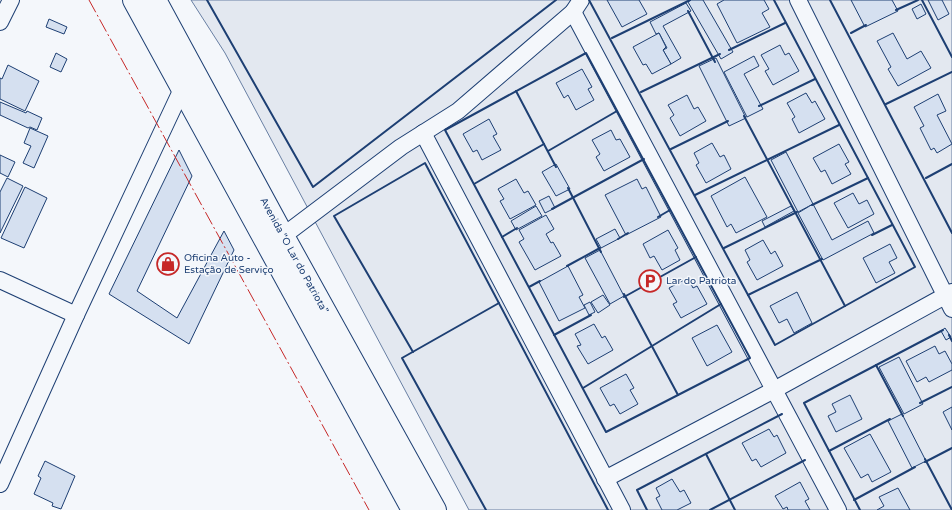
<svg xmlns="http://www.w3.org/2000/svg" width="952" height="510" font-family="'Varela Round',sans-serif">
<rect width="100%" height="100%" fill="#f4f7fb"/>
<!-- parking -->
<polygon fill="#e3e8f0" stroke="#687fa3" points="191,0 952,0 952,510 469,510 225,53"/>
<!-- building -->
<g fill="#d5e0f0" stroke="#1d3f73">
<polygon points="607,0 639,0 647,14 622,27"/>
<polygon points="691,0 703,0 733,52 721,59 688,2"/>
<polygon points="724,0 764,0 769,9 762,13 770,27 737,43 717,4"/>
<polygon points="851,0 892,0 898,11 865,27"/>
<polygon points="928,0 942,0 949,14 938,20"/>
<polygon points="686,3 691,11 663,26 681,58 671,64 663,50 667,48 659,33 656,34 650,22"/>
<polygon points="921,4 926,14 917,19 912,9"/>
<polygon points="49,19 67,27 64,34 46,27"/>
<polygon points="659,33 666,47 663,50 671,64 652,74 646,64 643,65 633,47"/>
<polygon points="893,33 907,59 921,51 931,68 898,86 888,69 891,67 877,41"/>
<polygon points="780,45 785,55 789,53 799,71 773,85 765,71 769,69 761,55"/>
<polygon points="56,53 67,59 61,72 50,67"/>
<polygon points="754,56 759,66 744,74 763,109 747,117 724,72"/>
<polygon points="716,58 746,118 729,126 699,66"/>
<polygon points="8,65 39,81 25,111 0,99 0,78 2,79"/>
<polygon points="582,69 592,87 588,89 594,100 576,110 568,95 564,98 556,83"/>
<polygon points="806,93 812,103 815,101 825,119 799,133 792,119 795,117 787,103"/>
<polygon points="938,94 946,111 937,115 952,144 937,153 934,148 931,150 920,128 924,126 914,107"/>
<polygon points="687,95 694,109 698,107 706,121 680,136 670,118 674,115 668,105"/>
<polygon points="0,102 26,113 27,111 42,118 37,130 30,127 28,128 0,115"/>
<polygon points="489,119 497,134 493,136 501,150 482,160 477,150 473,152 463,134"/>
<polygon points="30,128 48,136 34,168 23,163 31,146 24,143"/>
<polygon points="611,130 616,140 620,139 630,157 604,171 596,157 600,154 592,140"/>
<polygon points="712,143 720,157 724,155 731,169 706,183 696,165 699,163 694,153"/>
<polygon points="839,144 849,162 845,164 851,174 832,184 825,170 821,172 813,158"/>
<polygon points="179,150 192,176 137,291 177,318 224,231 234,250 189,344 109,294"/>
<polygon points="786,152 813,204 798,212 771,160"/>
<polygon points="0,155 15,162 8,177 0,173"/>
<polygon points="556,164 570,189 556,196 542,172"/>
<polygon points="745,177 767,217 736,233 731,224 727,227 711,196"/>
<polygon points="7,178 23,186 0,233 0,192"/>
<polygon points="516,179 524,193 528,191 536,205 510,219 500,201 504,199 498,189"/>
<polygon points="637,179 642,189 646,187 661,217 626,235 605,195"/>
<polygon points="25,187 47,198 24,248 1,238"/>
<polygon points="853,193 859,204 867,200 874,214 848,228 834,203"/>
<polygon points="549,196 555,208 545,213 539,201"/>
<polygon points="813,204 832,240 868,221 874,233 823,260 798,213"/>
<polygon points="536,206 542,216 516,230 511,221"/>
<polygon points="791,206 794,211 765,227 762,221"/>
<polygon points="546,215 554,229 546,234 551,243 553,242 561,256 535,270 519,242 524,239 519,230"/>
<polygon points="615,229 620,238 601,248 596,239"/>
<polygon points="668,230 678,248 675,250 680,260 662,270 654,256 650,258 643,244"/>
<polygon points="763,240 771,254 775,251 783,266 757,280 747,262 750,260 745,250"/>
<polygon points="890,244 897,258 889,262 895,273 876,283 863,258"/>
<polygon points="600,250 624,296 610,304 585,258"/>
<polygon points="568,266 583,295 579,297 585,308 559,321 539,282"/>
<polygon points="688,278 693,288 697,286 707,304 681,318 673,304 677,302 669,288"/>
<polygon points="797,292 812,323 794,333 787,319 779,323 770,306"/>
<polygon points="603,295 610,305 598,313 591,302"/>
<polygon points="590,302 595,312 589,315 584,305"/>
<polygon points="594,324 602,338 605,336 613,350 588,364 577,346 581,345 575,334"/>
<polygon points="717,325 732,352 707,366 692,338"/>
<polygon points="945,328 951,337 946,340 941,331"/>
<polygon points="935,346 939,354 945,351 952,364 952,370 929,382 926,377 917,382 906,361"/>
<polygon points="899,357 923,404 904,414 879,367"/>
<polygon points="626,374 634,388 630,390 638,404 620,414 614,404 610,406 600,388"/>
<polygon points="850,395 862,419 836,432 828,416 836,412 832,404"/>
<polygon points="952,407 952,430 943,412"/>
<polygon points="902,414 926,461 912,468 888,421"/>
<polygon points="769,429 774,437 777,435 786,453 761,467 756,459 752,461 742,443"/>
<polygon points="870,434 891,472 872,482 868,474 861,478 844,448"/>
<polygon points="45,461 75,476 61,509 52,506 53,503 34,494 41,478 38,476"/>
<polygon points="672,479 680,492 684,490 691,503 677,510 662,510 656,498 660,496 656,488"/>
<polygon points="800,482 809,499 805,501 810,510 788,510 787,507 783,509 775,496"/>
<polygon points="898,488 910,510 877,510 884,506 879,497"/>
</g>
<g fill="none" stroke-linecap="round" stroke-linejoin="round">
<!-- minor casing -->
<g stroke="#1d3f73" stroke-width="18">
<g id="minor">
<polyline points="798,0 952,309"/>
<polyline points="573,12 838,510"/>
<polyline points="0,22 11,0"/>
<polyline points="423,133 622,510"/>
<polyline points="283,236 401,147 458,111 573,12 581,0"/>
<polyline points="0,280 76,315"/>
<polyline points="605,479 774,390 952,292"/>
<polyline points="0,484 76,315 182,89"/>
</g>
</g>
<!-- secondary casing -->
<g stroke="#1d3f73" stroke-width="24">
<g id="secondary">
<polyline points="134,0 413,510"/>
<path id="s1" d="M155,0l128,236 152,274"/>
</g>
</g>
<!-- minor -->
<use href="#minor" stroke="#f4f7fb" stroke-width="16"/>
<!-- secondary -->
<use href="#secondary" stroke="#f4f7fb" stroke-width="22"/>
<!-- wall -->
<g stroke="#1d3f73" stroke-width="2">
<polyline points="207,0 313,187 556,0"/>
<polyline points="589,0 775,345 915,267 774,0"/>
<polyline points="830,0 952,233"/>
<polyline points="922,0 952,57"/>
<polyline points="896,10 918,0"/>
<polyline points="688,11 715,62"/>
<polyline points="851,33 866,25"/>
<polyline points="612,38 690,0"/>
<polyline points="729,50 785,23"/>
<polygon points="586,53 750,358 606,432 445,130"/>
<polyline points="516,91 556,167"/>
<polyline points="641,92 720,54"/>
<polyline points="886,104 952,72"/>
<polyline points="759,106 815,79"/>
<polyline points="744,116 845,306"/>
<polyline points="671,149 728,121"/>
<polyline points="548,151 617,111"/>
<polyline points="926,178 952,164"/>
<polyline points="474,184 544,144"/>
<polyline points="568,188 601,252"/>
<polyline points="695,195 839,125"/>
<polyline points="812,205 868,178"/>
<polyline points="552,209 644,159"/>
<polyline points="658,217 670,210"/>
<polyline points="872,235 892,225"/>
<polyline points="502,237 517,228"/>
<polyline points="618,239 628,233"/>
<polyline points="724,248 797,212"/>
<polyline points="567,266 600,248"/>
<polyline points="529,287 540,281"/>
<polyline points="624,294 678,395"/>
<polyline points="748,295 822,259"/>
<polyline points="624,297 696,257"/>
<polyline points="554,335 591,315"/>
<polyline points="949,335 952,341"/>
<polyline points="413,352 334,216 425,163 608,510"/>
<polyline points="876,365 903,416"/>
<polyline points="583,388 721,304"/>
<polyline points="920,403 952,387"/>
<polyline points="829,451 890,419"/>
<polyline points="706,454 735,510"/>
<polyline points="925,459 952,510"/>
<polyline points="925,462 952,448"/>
<polyline points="854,500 915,467"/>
<polyline points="486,510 402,358 499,303"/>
<polyline points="647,510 637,490 782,414"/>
<polyline points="710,510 805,460"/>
<polyline points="860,510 804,403 943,330"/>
</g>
<!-- power -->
<polyline stroke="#c62828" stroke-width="1" stroke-dasharray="14 3 2 3" stroke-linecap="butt" points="89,0 369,510"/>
</g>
<!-- icons -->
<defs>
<g id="shop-ring" transform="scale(1.15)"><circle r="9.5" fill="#f4f7fb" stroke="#c62828" stroke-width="1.5"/><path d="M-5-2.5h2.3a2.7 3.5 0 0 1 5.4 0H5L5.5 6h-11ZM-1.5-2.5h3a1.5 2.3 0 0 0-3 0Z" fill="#c62828"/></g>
<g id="parking-ring" transform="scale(1.15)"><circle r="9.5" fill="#f4f7fb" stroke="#c62828" stroke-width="1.5"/><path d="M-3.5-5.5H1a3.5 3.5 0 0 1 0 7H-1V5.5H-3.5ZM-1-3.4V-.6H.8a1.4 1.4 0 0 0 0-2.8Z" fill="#c62828"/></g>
</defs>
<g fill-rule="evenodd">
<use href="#shop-ring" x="168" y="264"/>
<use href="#parking-ring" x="650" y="281"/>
</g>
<g text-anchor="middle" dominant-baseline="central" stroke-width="3" stroke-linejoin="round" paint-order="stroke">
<!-- street labels -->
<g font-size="10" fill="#1d3f73" stroke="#f4f7fb">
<text stroke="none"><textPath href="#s1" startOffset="291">Avenida "O Lar do Patriota"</textPath></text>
</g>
<!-- poi labels -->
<g font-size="10" fill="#1d3f73" stroke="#f4f7fb" text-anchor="start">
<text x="184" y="258">Oficina Auto -<tspan x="184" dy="12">Estação de Serviço</tspan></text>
<text x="666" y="281">Lar do Patriota</text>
</g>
</g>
</svg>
